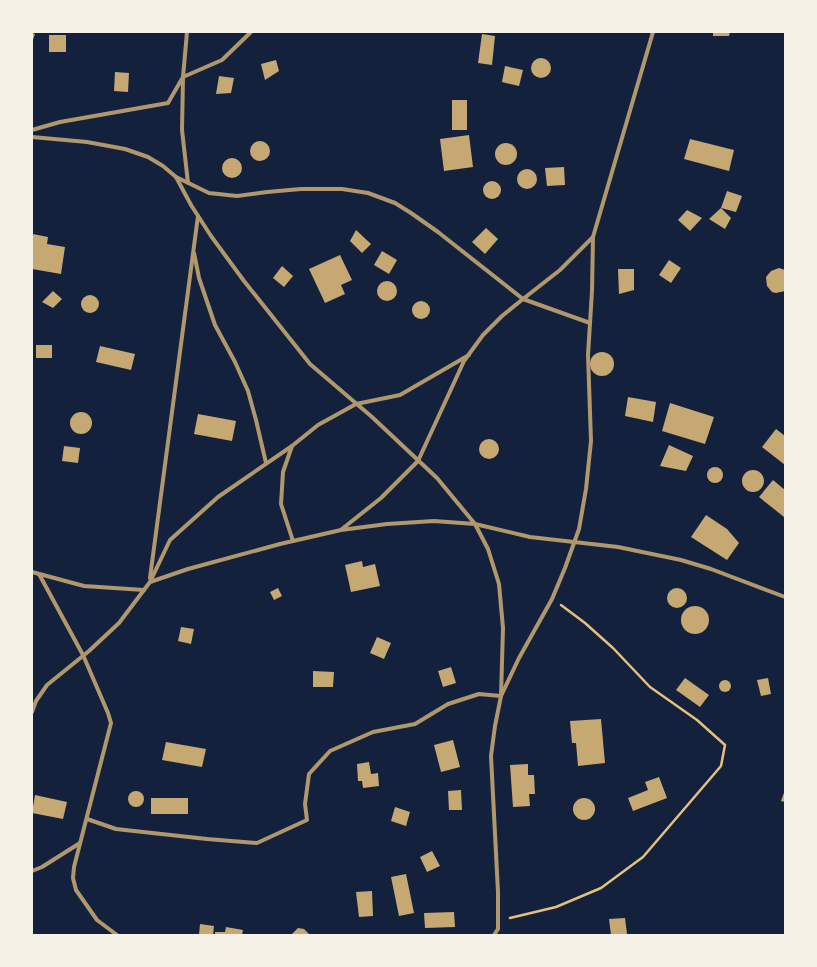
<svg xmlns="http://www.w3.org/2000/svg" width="817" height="967" font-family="Bitter,serif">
<rect width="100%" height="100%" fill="#14213d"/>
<!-- building -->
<g fill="#c6a872">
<polygon points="713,32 730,32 729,36 713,36"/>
<polygon points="32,33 35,34 32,43"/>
<polygon points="482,34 495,36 492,65 478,63"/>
<rect x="49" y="35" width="17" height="17"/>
<circle cx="541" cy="68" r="10"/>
<polygon points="276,60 279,71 265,80 261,64"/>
<polygon points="505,66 523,70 519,86 502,82"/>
<polygon points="115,72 129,73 128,92 114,91"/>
<polygon points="219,76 234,78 231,93 216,94"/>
<rect x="452" y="100" width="15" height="30"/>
<polygon points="469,135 473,167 444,171 440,139"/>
<polygon points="690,139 734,150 729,171 684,159"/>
<circle cx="260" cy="151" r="10"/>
<circle cx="506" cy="154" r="11"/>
<circle cx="232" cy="168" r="10"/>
<polygon points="564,167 565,185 547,186 545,168"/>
<circle cx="527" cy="179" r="10"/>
<circle cx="492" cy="190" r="9"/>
<polygon points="727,191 742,196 736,212 721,208"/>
<polygon points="721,208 731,218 725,229 709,219"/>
<polygon points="687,210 702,218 690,231 678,220"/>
<polygon points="486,228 498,239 485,254 472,242"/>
<polygon points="356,230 371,244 362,253 350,241"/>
<polygon points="33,234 48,237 47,244 65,247 61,274 32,269"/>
<polygon points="382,251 397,260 389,274 374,265"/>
<polygon points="340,255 352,280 341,285 345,294 325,303 309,269"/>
<polygon points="669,260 681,268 671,283 659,275"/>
<polygon points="282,266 293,276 284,287 273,278"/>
<polygon points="779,268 785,270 785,291 776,293 772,292 767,286 766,277 771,271"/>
<polygon points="618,269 634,269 634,290 619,294"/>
<circle cx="387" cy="291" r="10"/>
<polygon points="53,291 62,299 53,308 42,302"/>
<circle cx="90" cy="304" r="9"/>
<circle cx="421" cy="310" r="9"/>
<rect x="36" y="345" width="16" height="13"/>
<polygon points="100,346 135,354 131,370 96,362"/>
<circle cx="602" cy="364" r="12"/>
<polygon points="628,397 656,402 653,422 625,416"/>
<polygon points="670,403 714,417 705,444 662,431"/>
<circle cx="81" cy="423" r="11"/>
<polygon points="198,414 236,421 232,441 194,434"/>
<polygon points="776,429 785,436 785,465 762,447"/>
<circle cx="489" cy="449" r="10"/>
<polygon points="669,445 693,456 686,471 660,466"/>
<polygon points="64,446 80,448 78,463 62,461"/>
<circle cx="715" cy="475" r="8"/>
<circle cx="753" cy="481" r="11"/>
<polygon points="773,480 785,490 784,517 759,497"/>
<polygon points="706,515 727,529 739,543 727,560 691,537"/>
<polygon points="362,561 363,567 375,564 380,586 351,592 345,565"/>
<polygon points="278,588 282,596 274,600 270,592"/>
<circle cx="677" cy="598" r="10"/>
<circle cx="695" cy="620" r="14"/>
<polygon points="181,627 194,629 191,644 178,641"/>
<polygon points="377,637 391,643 384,659 370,653"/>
<polygon points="451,667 456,683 443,687 438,671"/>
<polygon points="313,671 334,672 333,687 313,687"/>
<polygon points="685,678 709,695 700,707 676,690"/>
<polygon points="768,678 771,694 761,696 757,680"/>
<circle cx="725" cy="686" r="6"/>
<polygon points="601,719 605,763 578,766 576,743 572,743 570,721"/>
<polygon points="453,740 460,767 441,772 434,745"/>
<polygon points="166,742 206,749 202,767 162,760"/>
<polygon points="369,762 371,774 378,773 379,786 363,788 362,781 358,781 357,764"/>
<polygon points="528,764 528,775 534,775 535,794 529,794 530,806 513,807 510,765"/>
<polygon points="659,777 667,798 633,811 628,798 648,790 645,782"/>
<polygon points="461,790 462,810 449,810 448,791"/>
<polygon points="785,790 785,802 781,801"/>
<circle cx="136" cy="799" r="8"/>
<polygon points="35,795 67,802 63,819 32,813"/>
<circle cx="584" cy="809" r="11"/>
<rect x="151" y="798" width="37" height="16"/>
<polygon points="395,807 410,812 406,826 391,821"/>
<polygon points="432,851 440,866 427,872 420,857"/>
<polygon points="406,874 414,913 399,916 391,877"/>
<polygon points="372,891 373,916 359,917 356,892"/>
<polygon points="454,912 455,927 425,928 424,913"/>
<polygon points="625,918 627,934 611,935 609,919"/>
<polygon points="200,924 214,926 213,935 199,935"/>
<polygon points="226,927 243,930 242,935 215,935 215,932 225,932"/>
<polygon points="298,928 304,929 310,935 291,935"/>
</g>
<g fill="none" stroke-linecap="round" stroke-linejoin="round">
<!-- path -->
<polyline stroke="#e5c07b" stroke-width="2.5" points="510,918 556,907 601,888 643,857 721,766 725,745 697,720 650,687 613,648 585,623 561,605"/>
<!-- minor -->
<g stroke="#b1986c" stroke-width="4">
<polyline points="187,32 183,77 182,130 188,183"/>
<polyline points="32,130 60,122 168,103 183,77 222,60 251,32"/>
<polyline points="32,137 87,142 125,149 148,157 163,166 176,177 191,205 211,236 244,281 310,364 372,417 437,478 475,524 488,549 499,584 503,628 501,696 495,726 491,756 498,892 498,929 494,935"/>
<polyline points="176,177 209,193 237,196 267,192 301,189 342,189 368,193 395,203 411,213 438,232 523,299 560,270 593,237"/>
<polyline points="194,253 199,278 215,325 235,362 248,391 256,420 266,463"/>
<polyline points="292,446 283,472 281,504 293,541"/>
<polyline points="342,529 381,498 418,461 464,361 483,335 502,316 523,299 590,323"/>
<polyline points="32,572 84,586 144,590"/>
<polyline points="39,574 83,655 108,713 111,723 74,867 73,878 76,890 97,920 117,935"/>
<polyline points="150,578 198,216"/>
<polyline points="150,582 170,540 218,497 292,446 318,425 356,404 400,395 469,355"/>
<polyline points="32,712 36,701 47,685 89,651 119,623 150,582 188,569 280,544 341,530 387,524 434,521 475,524 530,537 618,547 681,560 711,569 785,597"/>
<polyline points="87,819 116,829 207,839 257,843 307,820 305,804 309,774 330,751 373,732 415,724 448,704 479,694 501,696 519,658 552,599 565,568 579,529 586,489 591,441 588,355 592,291 593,237 653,32"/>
<polyline points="32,871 42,867 80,843"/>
</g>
</g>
<!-- border -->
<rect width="817" height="967" fill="none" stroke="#f6f1e7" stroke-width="66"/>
</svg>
